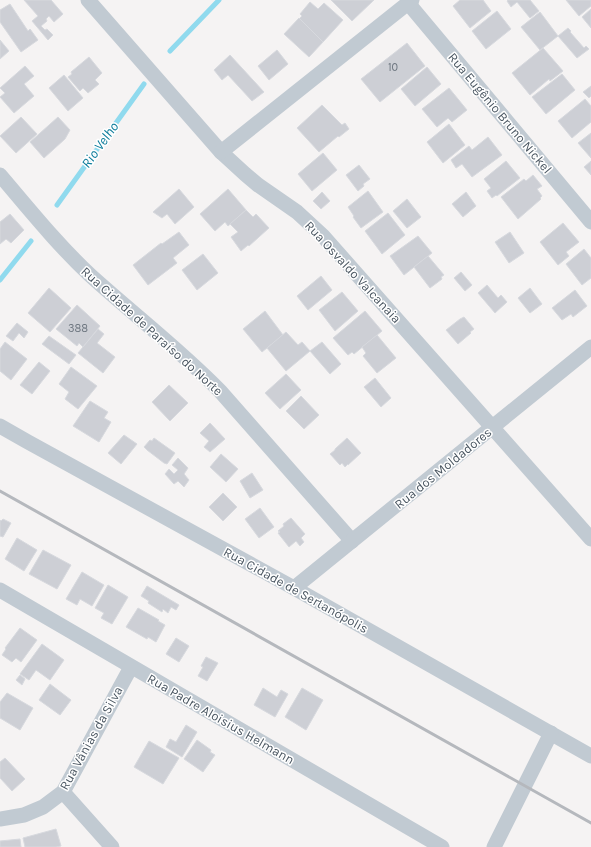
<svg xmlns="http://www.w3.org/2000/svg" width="591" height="847" font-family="Karla,sans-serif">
<rect width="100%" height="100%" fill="#f5f3f3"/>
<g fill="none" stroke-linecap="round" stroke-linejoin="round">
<!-- stream -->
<g stroke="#90daee" stroke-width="5">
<polyline points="170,51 219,0"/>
<polyline points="57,205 144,84"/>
<polyline points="0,280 31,241"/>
</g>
</g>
<!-- building -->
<g fill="#cdcfd5" stroke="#d7d9de">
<polygon points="24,0 51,0 63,14 54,22 49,16 46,19 47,21 41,26 45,30 47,29 53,35 48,40 32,21 38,16"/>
<polygon points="331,0 374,0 352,21"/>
<polygon points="460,0 483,0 491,11 470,28 453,6"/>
<polygon points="508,0 530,0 539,11 530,18 517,2 511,7 507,1"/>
<polygon points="566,0 591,0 591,6 579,16"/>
<polygon points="310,2 318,9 324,3 343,20 323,42 299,19 302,16 300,14"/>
<polygon points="10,4 28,31 30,29 38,40 21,52 0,22 0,10"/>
<polygon points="591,9 591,28 582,17"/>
<polygon points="497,11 511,29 486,49 472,31"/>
<polygon points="540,12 558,36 540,50 521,27"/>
<polygon points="299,18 323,42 309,57 284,34"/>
<polygon points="568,28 571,31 570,32 584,48 586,46 589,49 577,58 558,36"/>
<polygon points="0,40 9,51 0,59"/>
<polygon points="407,43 425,66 380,102 361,79"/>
<polygon points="543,48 563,71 550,81 549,79 530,95 512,73"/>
<polygon points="277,50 288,64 269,80 258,66"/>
<polygon points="230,55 264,92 252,101 228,75 222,80 214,70"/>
<polygon points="89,57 102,73 95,80 99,84 88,93 83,88 80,91 68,77 72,74 71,72"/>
<polygon points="25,66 34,76 24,84 34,96 14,113 0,97 5,93 0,88"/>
<polygon points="427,67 441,84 415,106 401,89"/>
<polygon points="562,74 575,90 546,114 532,97"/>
<polygon points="64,75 83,98 68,111 49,88"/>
<polygon points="591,86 591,96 589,98 583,92"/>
<polygon points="449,88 467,110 452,122 448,118 437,127 422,109"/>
<polygon points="585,99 591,106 591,122 572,138 558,121"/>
<polygon points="322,105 342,125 345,123 349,129 339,137 338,136 319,152 297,128"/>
<polygon points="21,117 37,134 16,153 0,136"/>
<polygon points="58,117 70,130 65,139 44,158 30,142"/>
<polygon points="449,124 465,145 443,163 427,142"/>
<polygon points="591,133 591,158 578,143"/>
<polygon points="488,137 502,155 472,177 462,164 456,168 451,160 469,146 472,150"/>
<polygon points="323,153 337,170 312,191 298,174"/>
<polygon points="506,161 520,178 497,196 496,195 492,198 487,191 491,188 484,179"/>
<polygon points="591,161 591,175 584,167"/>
<polygon points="359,165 370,179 363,184 364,186 358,191 346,175"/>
<polygon points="533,175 542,186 537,189 542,196 540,198 541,199 518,219 501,197 524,179 526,181"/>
<polygon points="179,189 194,207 175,224 167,214 162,218 153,212"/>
<polygon points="228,189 246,210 228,226 225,222 215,231 200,214"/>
<polygon points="368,191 383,212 361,228 353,217 354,216 348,207"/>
<polygon points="322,192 330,201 321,209 313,201"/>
<polygon points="466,192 476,206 463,217 452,204"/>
<polygon points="407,199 421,217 407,228 393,211"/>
<polygon points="246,210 253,217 256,214 269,228 249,246 248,245 241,251 231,237 238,232 230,224"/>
<polygon points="388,213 405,235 382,254 365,231"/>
<polygon points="10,214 24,230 11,243 6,239 0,244 0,222"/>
<polygon points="563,223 579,242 566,252 569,256 558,265 540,242"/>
<polygon points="179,232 189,245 173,258 177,263 148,285 133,265 161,243 162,244"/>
<polygon points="510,232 524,253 509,263 495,242"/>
<polygon points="418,236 432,253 404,275 390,256"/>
<polygon points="584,249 591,258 591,278 582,285 566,264"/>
<polygon points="203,254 218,273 197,290 182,270"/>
<polygon points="428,256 444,275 441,277 442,279 430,288 414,267"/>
<polygon points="461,272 472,285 465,291 454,278"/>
<polygon points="321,276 332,290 308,310 297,296"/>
<polygon points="487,285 498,298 501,295 507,302 495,313 478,293"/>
<polygon points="49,288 71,308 50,332 28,313"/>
<polygon points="530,288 542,304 530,313 518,298"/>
<polygon points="575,290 587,306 573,317 571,314 562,320 552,308"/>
<polygon points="342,292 358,311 335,331 319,310"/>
<polygon points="77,305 100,326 83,347 79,343 77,346 56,329"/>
<polygon points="265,311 283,335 262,352 243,329"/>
<polygon points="365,311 382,331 354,354 352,352 348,355 333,338"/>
<polygon points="464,317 474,329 470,332 471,333 458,344 446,330 460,319"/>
<polygon points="17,323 28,332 24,338 19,333 13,341 6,336"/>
<polygon points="98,329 104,334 97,343 115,357 103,373 78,353"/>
<polygon points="286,332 298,345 302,342 310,351 286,371 267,348"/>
<polygon points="377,335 396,358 377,373 363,356 366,353 362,347"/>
<polygon points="49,336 76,355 69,364 42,344"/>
<polygon points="5,342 27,359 11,380 0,371 0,349"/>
<polygon points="322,342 341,364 330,374 310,351"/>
<polygon points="39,362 50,371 32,394 20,385"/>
<polygon points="71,367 97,386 78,409 65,399 69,392 59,384"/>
<polygon points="286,374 301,390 280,409 265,393"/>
<polygon points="375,378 391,398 381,407 364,387"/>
<polygon points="169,385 188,403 170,421 152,402"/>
<polygon points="301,396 319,415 304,429 286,411"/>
<polygon points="90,401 108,412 104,418 111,422 99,442 73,426"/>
<polygon points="210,423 225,439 210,452 204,447 209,441 200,433"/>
<polygon points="124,435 137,444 121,464 108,453"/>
<polygon points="154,438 175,453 167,464 164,463 147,450 144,447 150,440 152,441"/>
<polygon points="347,438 361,453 348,465 348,464 345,467 342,463 340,465 330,454 335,450 335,449"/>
<polygon points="221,454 238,469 226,482 210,467"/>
<polygon points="178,458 188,468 184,474 189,480 184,487 178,481 174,484 165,474 169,469 174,474 178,470 172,465"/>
<polygon points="252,473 263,490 250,498 240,481"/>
<polygon points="223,493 237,507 223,521 209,507"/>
<polygon points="260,508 274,527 259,538 245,519"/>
<polygon points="291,518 305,534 301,538 304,542 300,546 296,541 289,547 278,533 280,532 278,531 284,526 283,524"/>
<polygon points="3,519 11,523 3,537 0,536 0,520 1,521"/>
<polygon points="17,538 37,550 24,571 5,559"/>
<polygon points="43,550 71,565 57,589 29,574"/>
<polygon points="82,572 104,585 92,606 80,599 77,605 66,599"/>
<polygon points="108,585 128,597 112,624 101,618 104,613 95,608"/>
<polygon points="147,586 179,605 176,610 171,607 168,613 163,609 162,612 148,603 149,601 141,596"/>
<polygon points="138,608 159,620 158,621 165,625 156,642 148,637 147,639 126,627"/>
<polygon points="20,628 37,640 21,662 16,658 12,662 2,655 6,649 5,648"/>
<polygon points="176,638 189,646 179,662 166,654"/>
<polygon points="42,644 64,660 50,680 36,670 29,680 20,674"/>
<polygon points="206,657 218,663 207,681 198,676 203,667 201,666"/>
<polygon points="20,675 25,679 22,685 16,680"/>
<polygon points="50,684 71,700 60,715 39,700"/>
<polygon points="263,688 277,697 281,690 288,694 275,717 254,705"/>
<polygon points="302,688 323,700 306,730 285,717"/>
<polygon points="7,693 33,708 20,730 0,718 0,702"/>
<polygon points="186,725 197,732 182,757 166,747 170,739 176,742"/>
<polygon points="197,740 211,750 210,752 215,755 203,772 184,759"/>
<polygon points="149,741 179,758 163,784 134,767"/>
<polygon points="5,758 25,779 12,791 0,778 0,762"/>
<polygon points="56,829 61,846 56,847 25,847 23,838"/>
<polygon points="20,839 21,847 0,847 0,841"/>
</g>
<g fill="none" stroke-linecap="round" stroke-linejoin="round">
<!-- street -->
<g stroke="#c1cad2" stroke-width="15">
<polyline points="88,0 221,152 245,174 258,185 297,212 323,236 591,539"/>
<polyline points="408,3 591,222"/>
<polyline points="221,152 412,0"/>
<path d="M0,175c29,34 57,69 90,100 43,39 89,74 130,116l132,150"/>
<polyline points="0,426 28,442 294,588 591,756"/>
<polyline points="294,588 591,347"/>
<polyline points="0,590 442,847"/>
<polyline points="63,792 112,847"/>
<polyline points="0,819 24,815 43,807 63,792 131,667"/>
<polyline points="494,847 551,733"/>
</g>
<!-- rail -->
<polyline stroke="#b5b8bd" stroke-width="3" points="0,491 591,823"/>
</g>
<g text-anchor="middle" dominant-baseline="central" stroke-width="3" stroke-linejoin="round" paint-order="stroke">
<!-- number labels -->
<g font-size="11" fill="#6b747e">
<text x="393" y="67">10</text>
<text x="78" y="328">388</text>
</g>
<!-- street labels -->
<g font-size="13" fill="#4a5661" stroke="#fff">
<text transform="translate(500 113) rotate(50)">Rua Eugênio Bruno Nickel</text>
<text transform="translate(353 272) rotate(47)">Rua Osvaldo Valcanaia</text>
<text transform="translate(152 331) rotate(42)">Rua Cidade de Paraíso do Norte</text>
<text transform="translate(443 468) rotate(-39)">Rua dos Moldadores</text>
<text transform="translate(296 590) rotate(29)">Rua Cidade de Sertanópolis</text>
<text transform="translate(221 719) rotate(30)">Rua Padre Aloisius Helmann</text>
<text transform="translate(91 738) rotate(-61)">Rua Vânias da Silva</text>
</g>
<!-- water labels -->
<g font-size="14" font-style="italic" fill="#0c7c9b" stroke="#fff">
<text transform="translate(100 145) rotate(-54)">Rio Velho</text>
</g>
</g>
</svg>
